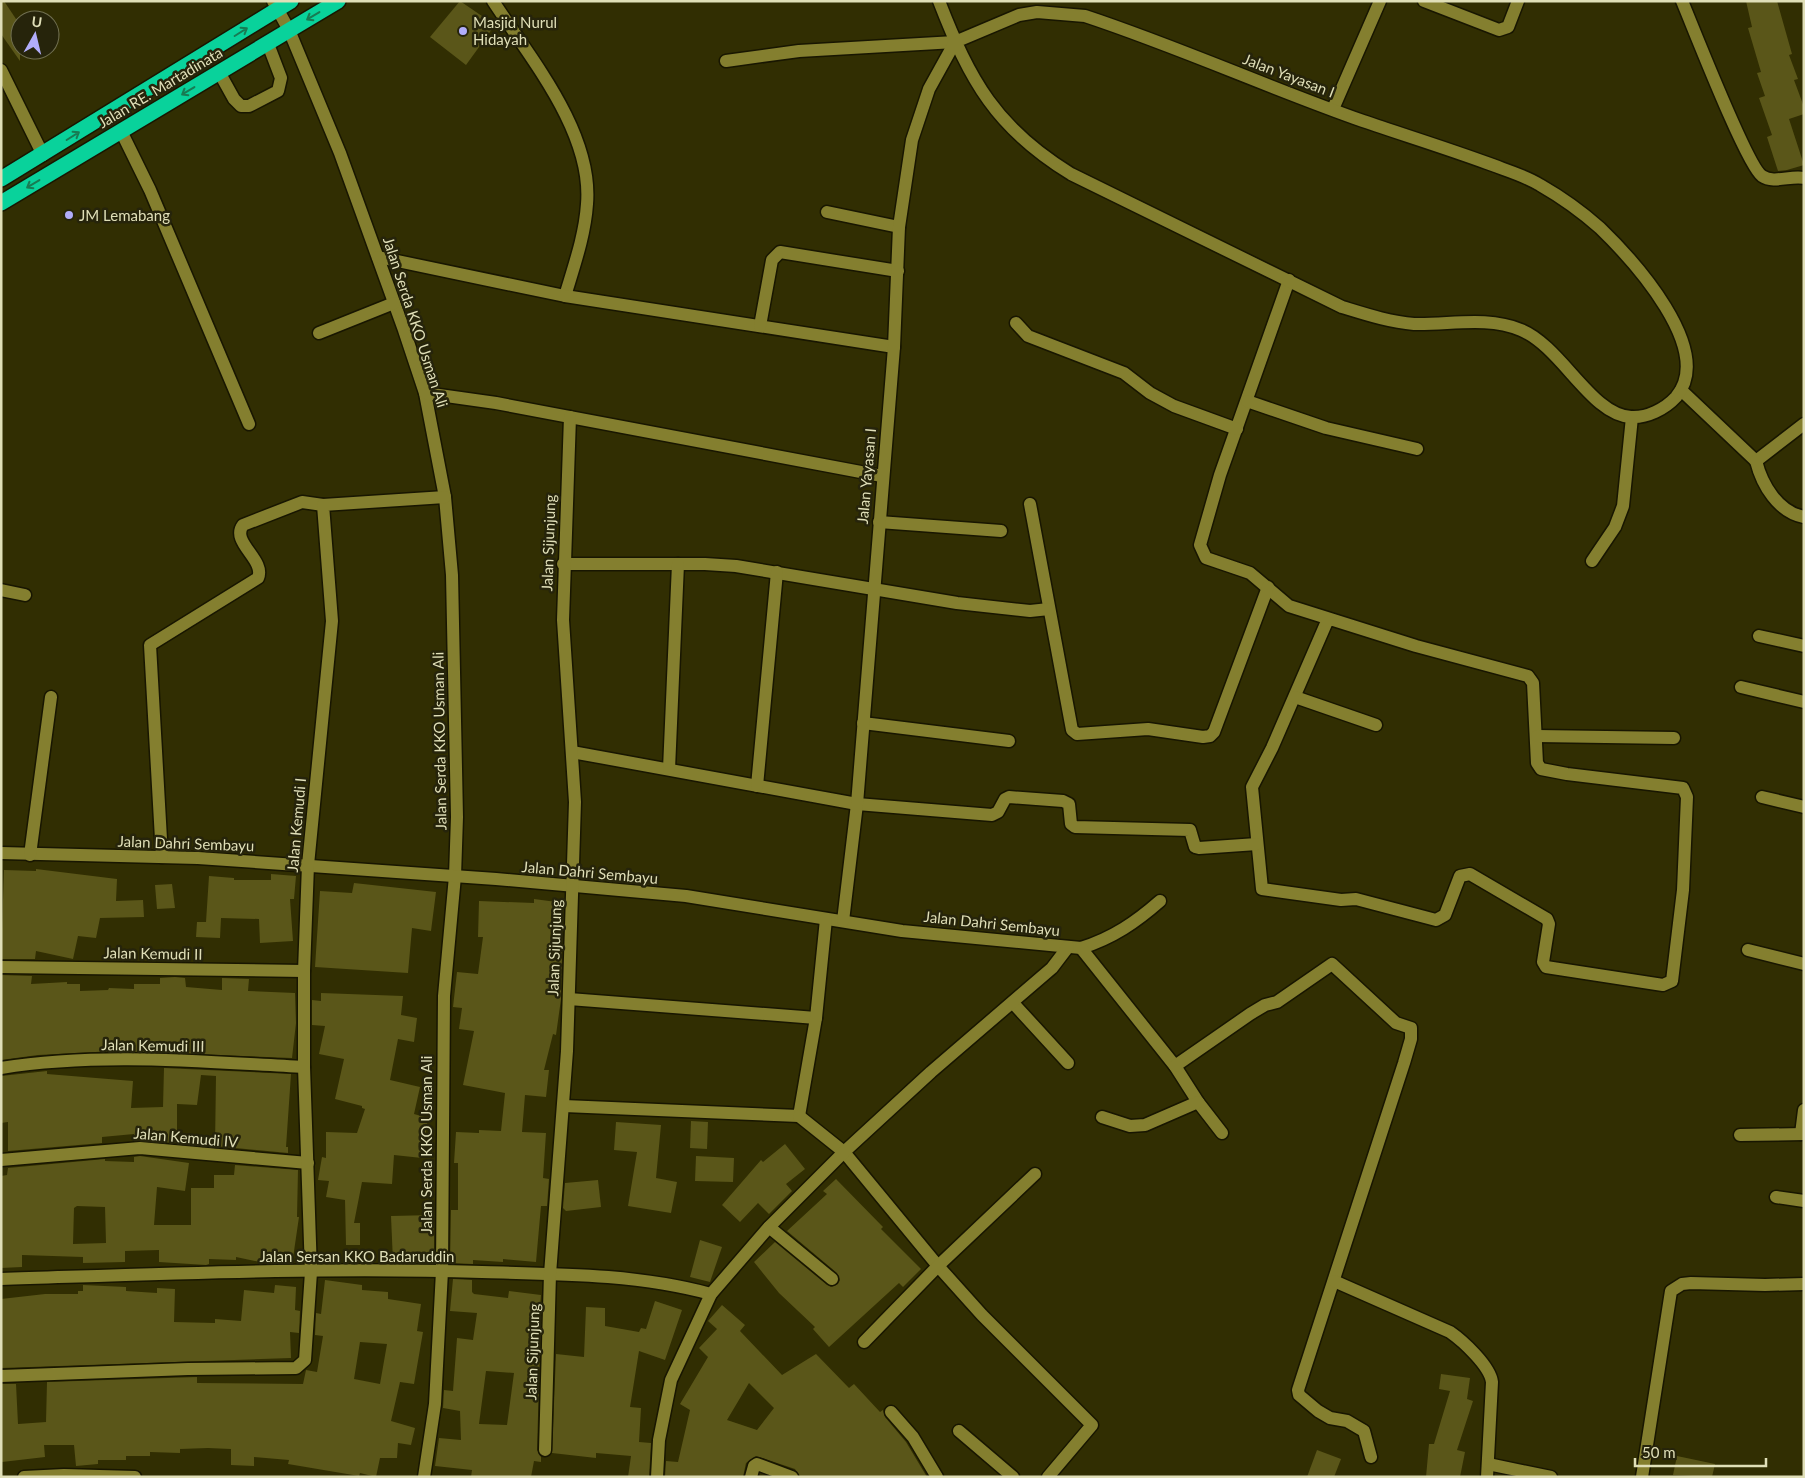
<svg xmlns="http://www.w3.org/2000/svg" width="1805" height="1478" font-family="Lato,sans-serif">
<rect width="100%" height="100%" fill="#312e02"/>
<!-- building -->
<g fill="#5a5619" fill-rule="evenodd">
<polygon points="1,1 4,1 20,25 20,61 1,34"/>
<polygon points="460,1 495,25 466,65 430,37"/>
<polygon points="1746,1 1777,1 1792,54 1789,55 1798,79 1794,80 1804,107 1804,114 1789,119 1804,165 1787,170 1778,171 1767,137 1772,135 1759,98 1765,96 1757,73 1761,72 1748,28 1752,27"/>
<polygon points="36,869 117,879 116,901 143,900 144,917 100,918 96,938 78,936 73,959 36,951 35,959 1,959 4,870 36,871"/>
<polygon points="271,874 296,876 294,899 290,899 293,941 260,943 259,919 221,918 220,938 196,937 197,922 206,922 209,876 234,878 234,880 271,880"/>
<polygon points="354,883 436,892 431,931 412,928 408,973 315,967 320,891 352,893"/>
<polygon points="172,884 175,908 157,909 155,885"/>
<polygon points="534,899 564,903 558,952 562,952 561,999 556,1035 553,1034 544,1070 549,1070 546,1097 525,1095 522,1132 546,1133 543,1178 549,1179 547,1206 541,1206 536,1262 503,1259 503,1262 473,1260 473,1264 450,1263 451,1210 458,1210 458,1163 454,1163 456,1132 479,1133 479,1130 501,1131 505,1093 463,1085 474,1031 459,1029 462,1008 453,1007 457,972 478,974 483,937 478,937 479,901 534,903"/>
<polygon points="1,975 32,976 31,984 67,982 67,984 80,984 80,991 108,990 109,988 134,989 134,984 160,984 160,978 175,977 185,978 186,987 222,990 222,978 249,979 248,991 295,993 296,1023 292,1058 114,1051 38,1055 1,1060"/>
<polygon points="321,993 403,996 401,1015 417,1018 414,1042 398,1039 390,1080 420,1087 414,1114 428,1118 422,1158 394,1155 392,1184 362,1182 354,1223 360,1223 360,1245 346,1245 345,1200 326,1197 329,1181 318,1180 322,1157 326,1158 326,1132 357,1133 365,1109 362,1108 362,1106 335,1099 344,1059 319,1054 325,1026 312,1025 312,1000 321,1001"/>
<polygon points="164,1068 291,1074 286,1147 288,1147 288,1153 215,1146 216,1076 201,1075 197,1105 177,1104 177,1143 134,1140 134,1134 102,1137 102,1143 8,1151 8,1122 1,1123 1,1076 47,1071 47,1074 133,1081 131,1108 163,1107"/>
<polygon points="691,1121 708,1122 707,1149 690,1148"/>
<polygon points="616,1122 661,1125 656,1178 677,1182 671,1213 628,1206 637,1152 614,1150"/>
<polygon points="785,1144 805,1169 786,1184 792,1191 769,1214 758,1203 740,1222 722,1205 761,1160 763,1162"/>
<path d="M140,1156l49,7 -4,28 -28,-4 -3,38h37v-37h23v-13h20l1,-10 63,5 -1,47h2l-6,41 -32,-5 -1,9 -24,-5v3l-27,-1v5l-3,1 -47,-3v-12l-34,1v11l-42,1v-6l-61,-2v12l-21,1v-92l6,-1 1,-7 97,-9v2l29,1v-5zM77,1206l28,1 1,36 -33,1 1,-36z"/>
<polygon points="696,1156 734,1158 733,1182 695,1181"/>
<polygon points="836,1179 883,1227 881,1229 921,1269 903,1287 899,1283 829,1347 813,1329 815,1327 779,1293 754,1262 775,1242 827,1285 831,1287 838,1284 840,1280 837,1273 787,1231 827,1194 823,1191"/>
<polygon points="598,1180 601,1207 566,1211 563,1208 565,1183"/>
<polygon points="434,1215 434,1263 393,1262 391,1216"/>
<polygon points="700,1240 722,1247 710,1282 690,1277"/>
<path d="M453,1279l19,1v12l2,2 34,4 1,-7 32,4 -4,52h3l-3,103 4,7v5l-7,-1 -3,16h-60l1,-7 -37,-4 4,-28 22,2 -1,-29 -17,-3 1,-18 9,1 4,-53 16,2 4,-27 -27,-2zM486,1371l28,2 -7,52 -28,-1z"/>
<path d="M325,1280l37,5v5l26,2v7l33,5 -4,27 6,1 -9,52 -14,-2 -9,39 24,7 -4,17 -13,-2 -1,15h-17l-4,19 -16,-4 -1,3 -71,-12 1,-4 -35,-3v9l-23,-1v-16l-23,-1 -28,1v4l-30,-1v4h-24v4h-28v4l-22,2 -2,-21h-30l1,12 -43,5 -1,-78h15l2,40 28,-2 1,-40 150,-5v6l106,1 3,-14 11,2 6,-36 -8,-1 1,-22 5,1zM360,1342l27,2 -7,40 -26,-5z"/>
<polygon points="83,1285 126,1287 126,1291 157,1293 157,1288 175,1289 174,1322 215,1323 215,1319 241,1321 244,1290 274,1293 275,1285 296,1287 295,1310 300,1311 299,1333 290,1332 291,1358 1,1368 1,1299 45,1294 78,1294 78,1291 83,1291"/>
<polygon points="655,1301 682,1310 665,1360 639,1351 630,1407 641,1408 639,1442 651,1443 649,1477 628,1477 631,1456 596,1453 596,1458 552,1453 556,1354 584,1357 586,1307 605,1308 605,1326 639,1332 641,1328 646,1329"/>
<path d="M722,1305l23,20 -5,6 42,44 34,-21 33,34 5,-4 26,28 3,-2 2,7 21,25 21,35h-127l-5,-8 -39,-13 -10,7 -3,14h-78l1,-16 12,1 12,-52 -10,-6 28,-47 -9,-9 18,-19 -9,-8zM749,1383l25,25 -17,22 -30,-10z"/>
<polygon points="1441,1374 1470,1378 1467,1399 1473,1401 1457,1450 1465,1452 1460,1477 1426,1477 1429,1444 1434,1444 1450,1391 1439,1389"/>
<polygon points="1317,1450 1341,1459 1334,1477 1307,1477"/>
<polygon points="1677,1456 1715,1464 1712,1477 1673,1475"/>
</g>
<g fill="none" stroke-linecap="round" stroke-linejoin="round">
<!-- minor casing -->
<g stroke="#181601" stroke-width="15">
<g id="minor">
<polyline points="273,1 289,30 340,153 404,330 425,393 445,497 452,575 457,817 455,876 444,996 442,1271 435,1404 424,1477"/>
<path d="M493,1c37,57 100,131 94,203 -2,31 -13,62 -22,92"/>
<polyline points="1424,1 1499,30 1508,27 1518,1"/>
<path d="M1682,1c11,26 65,165 80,175 12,8 29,-1 42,2"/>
<polyline points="726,61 799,51 955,42"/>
<polyline points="1,70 43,155"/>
<polyline points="219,72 234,99 241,106 249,106 278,91 281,78 268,44"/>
<polyline points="1333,109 1380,1"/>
<polyline points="121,131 150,190 249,424"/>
<polyline points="827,212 899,227"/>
<polyline points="378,257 565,296 894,347"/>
<polyline points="1289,280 1220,475 1200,545 1206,558 1250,573 1289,606 1416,646 1528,676 1533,683 1537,763 1541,769 1567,774 1683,788 1687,797 1683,890 1672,981 1663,985 1546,967 1543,962 1549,924 1547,919 1470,874 1460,876 1445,915 1436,920 1356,899 1341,900 1262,889 1252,787 1272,748 1328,619"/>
<polyline points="1016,323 1028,336 1124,373 1150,393 1174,406 1237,429"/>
<polyline points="760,326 772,260 780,252 898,271"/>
<polyline points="319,333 394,303"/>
<polyline points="1681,390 1756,461"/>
<polyline points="425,393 496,403 882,476"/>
<polyline points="1247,401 1326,428 1417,449"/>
<path d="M1804,424l-48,37c6,24 22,51 48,56"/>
<polyline points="1030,504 1072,730 1077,734 1148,729 1203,737 1210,736 1214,732 1268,587"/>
<polyline points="879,522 1001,531"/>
<polyline points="1592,561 1615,527 1623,506 1632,417"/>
<polyline points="563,564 705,564 736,566 957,603 1030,611 1049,609"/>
<polyline points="1,590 25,595"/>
<polyline points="1759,636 1804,646"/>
<polyline points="1741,687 1804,702"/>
<polyline points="1295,697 1376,725"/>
<polyline points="863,723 1009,741"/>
<polyline points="1537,736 1674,738"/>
<polyline points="572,752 857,804 992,815 998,812 1005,799 1009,797 1063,801 1069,804 1071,824 1075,827 1190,830 1195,847 1199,848 1257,844"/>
<polyline points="669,769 678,564"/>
<polyline points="757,786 777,572"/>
<polyline points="1762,797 1804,807"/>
<path d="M1,853l197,5 298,21 190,17 216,35 179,17c32,-10 55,-26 79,-47"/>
<polyline points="30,855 51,697"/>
<path d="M162,857l-12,-212 108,-67c8,-18 -28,-36 -15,-53l59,-23 21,3"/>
<path d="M843,921l14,-117 37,-457 5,-120 13,-87 17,-51 26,-47 64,-27 18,-3 48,4c94,31 184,72 278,105 41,14 83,27 124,42 18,7 37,12 53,22 21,12 42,27 60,43 33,32 116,122 76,169 -11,12 -29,21 -45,20 -40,-2 -69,-70 -110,-87 -34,-14 -71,-5 -107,-6 -25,-2 -49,-10 -72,-17l-271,-133c-75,-46 -101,-93 -132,-173"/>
<polyline points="1081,948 1175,1066 1198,1102 1222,1133"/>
<polyline points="1748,950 1804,964"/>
<polyline points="1,967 304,971"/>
<polyline points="569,999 816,1018"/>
<polyline points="1013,1003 1068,1063"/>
<polyline points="1175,1066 1250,1014 1265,1005 1277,1002 1332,964 1396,1023 1411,1028 1411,1039 1404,1063 1298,1390 1299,1395 1318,1411 1330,1418 1347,1421 1364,1431 1371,1457"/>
<path d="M1,1068c100,-16 202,-6 303,-1"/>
<polyline points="564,1106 799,1116 816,1018 826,919"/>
<polyline points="799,1116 844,1152 938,1266 982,1315 1092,1425 1048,1477"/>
<polyline points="1102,1117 1130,1126 1145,1125 1198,1102"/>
<polyline points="1801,1134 1804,1110"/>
<polyline points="1740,1135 1804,1134"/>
<polyline points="1,1160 140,1148 308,1163"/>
<polyline points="1776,1197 1804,1201"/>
<polyline points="769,1227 832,1279"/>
<path d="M1,1279c160,-5 321,-12 481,-7 77,2 155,2 229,22"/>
<path d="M1334,1281l116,51c13,9 40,34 42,50l-5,95"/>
<polyline points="864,1342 938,1266 1035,1174"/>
<polyline points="1,1376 188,1369 296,1368 305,1360 311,1272 304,1067 304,971 308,865 332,621 323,505 445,497"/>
<polyline points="891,1412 913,1437 937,1477"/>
<polyline points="959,1431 1013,1477"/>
<polyline points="545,1450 550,1274 567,1051 575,802 563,620 570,417"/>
<polyline points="1488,1464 1551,1477"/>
<polyline points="24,1477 64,1475 135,1477"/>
<polyline points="657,1477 659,1440 671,1380 711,1294 769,1227 844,1152 931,1072 1052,968 1068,947"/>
<polyline points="751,1477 754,1466 757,1464 792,1477"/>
<polyline points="1642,1477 1671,1291 1682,1284 1691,1283 1765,1285 1804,1284"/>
</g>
</g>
<!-- highway casing -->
<g stroke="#181601" stroke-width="18">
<g id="highway">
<polyline points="1,179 291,1"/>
<polyline points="1,203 338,1"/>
</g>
</g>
<!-- minor -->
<use href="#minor" stroke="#847f2f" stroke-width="12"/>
<!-- highway -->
<use href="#highway" stroke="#09d29b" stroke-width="15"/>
</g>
<!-- one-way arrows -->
<defs><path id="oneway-shaft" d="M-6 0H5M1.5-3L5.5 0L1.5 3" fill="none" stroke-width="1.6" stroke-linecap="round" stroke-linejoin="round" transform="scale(1.25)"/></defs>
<g stroke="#187b53">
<use href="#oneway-shaft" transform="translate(313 16) rotate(149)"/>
<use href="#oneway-shaft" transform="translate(241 32) rotate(-32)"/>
<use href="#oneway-shaft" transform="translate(188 91) rotate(149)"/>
<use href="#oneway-shaft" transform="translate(73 136) rotate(-32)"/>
<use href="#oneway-shaft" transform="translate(33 184) rotate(149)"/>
</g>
<!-- markers -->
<g fill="#b1adfa" stroke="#26240b" stroke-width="2">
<circle cx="463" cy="31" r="5"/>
<circle cx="69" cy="215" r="5"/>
</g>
<g text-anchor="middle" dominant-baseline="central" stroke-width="5" stroke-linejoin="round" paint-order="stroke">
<!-- poi labels -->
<g font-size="15" fill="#e0dfb8" stroke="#26240b" text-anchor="start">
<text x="473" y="22">Masjid Nurul<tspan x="473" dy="17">Hidayah</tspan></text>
<text x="79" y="215">JM Lemabang</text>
</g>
<!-- street labels -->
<g font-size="15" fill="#e0dfb8" stroke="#26240b">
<text transform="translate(1289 75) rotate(21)">Jalan Yayasan I</text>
<text transform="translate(160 87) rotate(-31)">Jalan RE. Martadinata</text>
<text transform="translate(416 322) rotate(72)">Jalan Serda KKO Usman Ali</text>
<text transform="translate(866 476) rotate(-85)">Jalan Yayasan I</text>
<text transform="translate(548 543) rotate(-88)">Jalan Sijunjung</text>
<text transform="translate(439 741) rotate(-91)">Jalan Serda KKO Usman Ali</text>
<text transform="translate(296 825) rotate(-85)">Jalan Kemudi I</text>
<text transform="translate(186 843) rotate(2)">Jalan Dahri Sembayu</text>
<text transform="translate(590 872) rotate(5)">Jalan Dahri Sembayu</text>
<text transform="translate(992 923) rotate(6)">Jalan Dahri Sembayu</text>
<text transform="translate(554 948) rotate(-88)">Jalan Sijunjung</text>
<text transform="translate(153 953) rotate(1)">Jalan Kemudi II</text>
<text transform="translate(153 1045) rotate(1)">Jalan Kemudi III</text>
<text transform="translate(186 1137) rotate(5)">Jalan Kemudi IV</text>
<text transform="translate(426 1145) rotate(-90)">Jalan Serda KKO Usman Ali</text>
<text x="357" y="1256">Jalan Sersan KKO Badaruddin</text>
<text transform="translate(532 1352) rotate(-88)">Jalan Sijunjung</text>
</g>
</g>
<!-- border -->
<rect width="1805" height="1478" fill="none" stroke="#e0dfb8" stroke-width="5"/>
<!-- north arrow -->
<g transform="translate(35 35) rotate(8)"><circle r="24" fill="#26240b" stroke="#706f50"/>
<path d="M0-4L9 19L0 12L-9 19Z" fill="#b1adfa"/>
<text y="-8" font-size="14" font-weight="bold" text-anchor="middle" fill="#e0dfb8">U</text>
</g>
<!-- scale -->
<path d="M1635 1458v8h131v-8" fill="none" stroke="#e0dfb8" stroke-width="2.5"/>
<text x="1642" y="1458" font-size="15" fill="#e0dfb8" stroke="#26240b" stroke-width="4" paint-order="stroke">50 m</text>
</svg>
